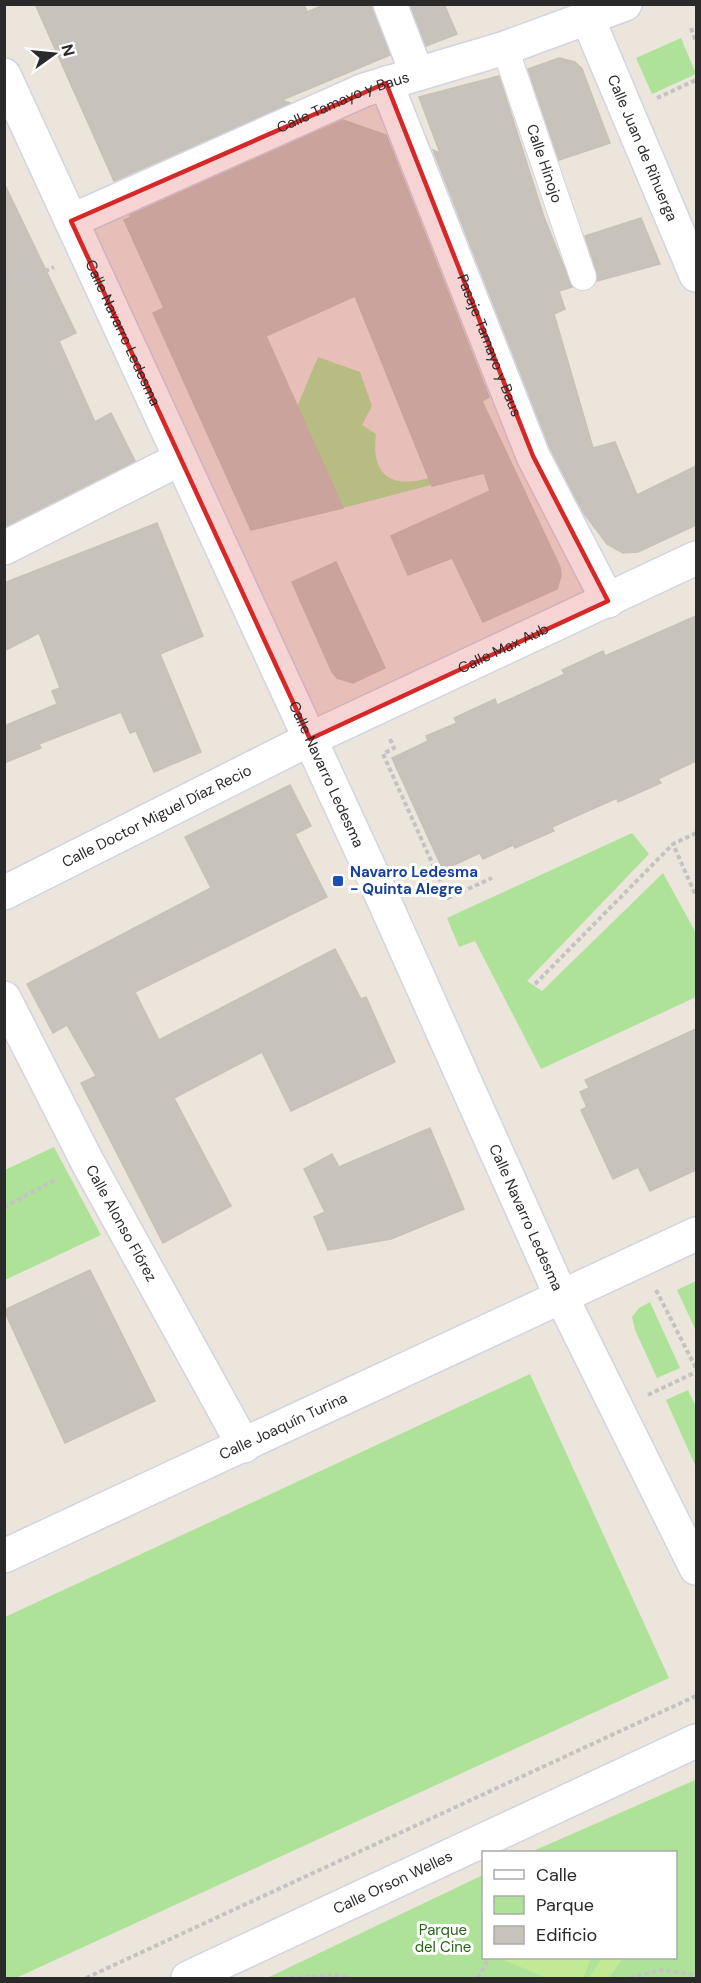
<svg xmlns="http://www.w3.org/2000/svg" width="701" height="1983" viewBox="0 0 701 1983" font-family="'DM Sans',sans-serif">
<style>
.green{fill:#afe299}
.pitch{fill:#c2e995}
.building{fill:#c7c2bb;stroke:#c7c1b6;stroke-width:1.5}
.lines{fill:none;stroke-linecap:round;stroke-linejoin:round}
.pedestrian-casing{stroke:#d1d4e2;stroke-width:28}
.minor-casing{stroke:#d1d4e2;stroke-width:36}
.tertiary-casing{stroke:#d1d4e2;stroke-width:36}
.secondary-casing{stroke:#d1d4e2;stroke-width:36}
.path{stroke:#c3c3c3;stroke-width:4;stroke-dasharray:4.5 3;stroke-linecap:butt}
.pedestrian{stroke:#fff;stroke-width:26}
.minor{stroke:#fff;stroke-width:33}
.tertiary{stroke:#fff;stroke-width:33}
.secondary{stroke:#fff;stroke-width:33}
.marked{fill:#d62828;fill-opacity:0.2;stroke:#d62828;stroke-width:4.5;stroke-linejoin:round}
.transit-dot{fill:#1a4fb4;stroke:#fff;stroke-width:2}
.labels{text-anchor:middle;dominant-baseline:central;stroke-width:6;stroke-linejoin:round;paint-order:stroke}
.street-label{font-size:15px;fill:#2a2a2a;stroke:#fff}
.transit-label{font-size:15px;font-weight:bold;fill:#164399;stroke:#fff;text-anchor:start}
.park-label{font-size:15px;fill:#28651b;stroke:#fff}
</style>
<rect width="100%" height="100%" fill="#ece5dc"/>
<g class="green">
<polygon points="681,38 696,74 652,94 636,58"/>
<path d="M 318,357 L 360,372 L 372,406 L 362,425 L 376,434 C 371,475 390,489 429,478 L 431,485 L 343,508 L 297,407 Z"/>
<polygon points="632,833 649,854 527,981 542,991 663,873 696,933 696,997 541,1069 475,941 459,947 447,918"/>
<polygon points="54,1147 101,1235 5,1280 5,1170"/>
<polygon points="696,1281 696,1331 677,1290"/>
<polygon points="650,1302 680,1368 657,1378 635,1330 632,1317 639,1308"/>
<polygon points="530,1374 669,1678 16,1978 5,1978 5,1617"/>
<polygon points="688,1390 696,1407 696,1467 666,1400"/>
<polygon points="695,1780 696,1978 267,1978 483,1875 484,1958 676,1958 676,1852 531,1852"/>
</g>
<g class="pitch">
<polygon points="499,1958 591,1958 583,1978 547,1978"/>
<polygon points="602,1958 623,1958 609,1978 589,1978"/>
</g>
<g class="building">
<polygon points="35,4 304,4 307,12 326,4 372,4 390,55 282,100 290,103 114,181"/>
<polygon points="410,4 444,4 457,34 426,46"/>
<polygon points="559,58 575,62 582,69 610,143 559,160 528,69"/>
<polygon points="499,76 544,217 572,287 559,291 565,309 554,314 593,448 615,442 637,495 696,466 696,525 638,552 623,553 607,544 583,512 550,448 433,150 440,153 419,97"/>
<polygon points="343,120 386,135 489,397 482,401 560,567 561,576 557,589 483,622 452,558 408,575 391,536 490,491 484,473 432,486 355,296 266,336 343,508 251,530 153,313 164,308 124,220 131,217 130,215"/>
<polygon points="4,183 76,333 59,341 95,422 111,413 135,461 4,527"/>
<polygon points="641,218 660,264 597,281 597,272 585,236"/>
<polygon points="157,523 203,636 160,654 201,752 154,772 136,731 130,733 121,712 39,744 41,748 4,763 4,726 57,704 52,691 60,688 39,633 4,651 4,583"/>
<polygon points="336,562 385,668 353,683 337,678 332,672 292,582"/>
<polygon points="696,616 696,761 658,779 661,783 618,802 617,798 552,827 554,831 515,848 513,845 483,859 480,853 443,870 392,758 428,741 426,736 457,723 454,718 495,699 497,705 565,674 562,670 603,651 605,656"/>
<polygon points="290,785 311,826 295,834 327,897 135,992 159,1040 335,949 361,999 366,997 395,1062 291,1111 262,1052 174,1098 231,1206 163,1243 81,1083 96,1076 67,1025 53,1033 27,984 211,888 185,837"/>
<polygon points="696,1029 696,1170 650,1191 638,1167 613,1179 581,1110 587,1107 580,1092 589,1088 585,1080"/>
<polygon points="430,1128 464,1209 391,1239 328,1250 314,1217 325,1212 304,1169 332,1154 339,1167"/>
<polygon points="90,1270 155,1401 65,1443 4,1310"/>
</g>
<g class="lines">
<g class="pedestrian-casing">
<g id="pedestrian">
<path id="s1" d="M 505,48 L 583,277"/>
</g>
</g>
<g class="minor-casing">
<g id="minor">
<polyline points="390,4 417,74"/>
<path id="s2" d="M 588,19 L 696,275"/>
<path id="s3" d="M 386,83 L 533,456 L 608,601"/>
<path id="s4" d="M 71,221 L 364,90 L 505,48 L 625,4"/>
<polyline points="4,548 180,459"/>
<path id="s5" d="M 4,893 L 310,739 L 696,558"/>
<path id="s6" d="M 4,998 L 88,1163 L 244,1446"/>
<path id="s7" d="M 4,1556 L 696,1234"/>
</g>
</g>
<g class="tertiary-casing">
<g id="tertiary">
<path id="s8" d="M 188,1978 L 696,1741"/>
</g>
</g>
<g class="secondary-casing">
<g id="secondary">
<path id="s9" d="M 4,75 L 368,865 L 561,1296 L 696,1568"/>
</g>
</g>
<g class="path">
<polyline points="691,28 696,42"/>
<polyline points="657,98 696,80"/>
<polyline points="4,290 54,267"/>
<polyline points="390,739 394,748 383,754 448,898 492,878"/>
<polyline points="696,833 673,844 696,896"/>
<polyline points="535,984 673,844"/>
<polyline points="4,1207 57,1179"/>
<polyline points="656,1290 696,1368"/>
<polyline points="648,1395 696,1372"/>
<polyline points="86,1978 696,1696"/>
<polyline points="290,1978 335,1975 350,1978"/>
<polyline points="478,1978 489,1958"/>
<polyline points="630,1978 662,1970 696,1975"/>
</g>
<use href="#pedestrian" class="pedestrian"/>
<use href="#minor" class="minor"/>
<use href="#tertiary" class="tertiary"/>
<use href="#secondary" class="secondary"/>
</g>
<path class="marked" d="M 386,83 L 533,456 L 608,601 L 310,739 L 71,221 Z"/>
<rect class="transit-dot" x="332" y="875" width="12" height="12" rx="3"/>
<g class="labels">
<g class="street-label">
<text stroke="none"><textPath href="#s4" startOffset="297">Calle Tamayo y Baus</textPath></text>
<text stroke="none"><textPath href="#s2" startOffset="140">Calle Juan de Rihuerga</textPath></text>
<text stroke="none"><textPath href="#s1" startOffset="122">Calle Hinojo</textPath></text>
<text stroke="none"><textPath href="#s9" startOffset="284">Calle Navarro Ledesma</textPath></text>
<text stroke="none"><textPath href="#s3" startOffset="282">Pasaje Tamayo y Baus</textPath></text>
<text stroke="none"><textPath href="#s5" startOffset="556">Calle Max Aub</textPath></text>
<text stroke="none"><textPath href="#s9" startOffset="770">Calle Navarro Ledesma</textPath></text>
<text stroke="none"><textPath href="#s5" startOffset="171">Calle Doctor Miguel Díaz Recio</textPath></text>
<text stroke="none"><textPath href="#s9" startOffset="1256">Calle Navarro Ledesma</textPath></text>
<text stroke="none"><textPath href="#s6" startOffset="254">Calle Alonso Flórez</textPath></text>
<text stroke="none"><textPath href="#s7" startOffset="308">Calle Joaquín Turina</textPath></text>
<text stroke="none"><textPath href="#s8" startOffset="226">Calle Orson Welles</textPath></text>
</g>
<g class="transit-label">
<text x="350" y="872">Navarro Ledesma<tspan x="350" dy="17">- Quinta Alegre</tspan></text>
</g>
<g class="park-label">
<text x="443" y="1930">Parque<tspan x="443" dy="17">del Cine</tspan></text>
</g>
</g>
<rect width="701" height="1983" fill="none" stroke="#2a2a2a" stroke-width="12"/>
<rect x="482" y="1851" width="195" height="108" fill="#ffffff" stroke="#aaaaaa" stroke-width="1.5"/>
<rect x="494" y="1870" width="30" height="9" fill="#ffffff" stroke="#aaaaaa" stroke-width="1.5"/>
<text x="536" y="1881" font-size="18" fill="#2a2a2a">Calle</text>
<rect x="494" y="1896" width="30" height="18" fill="#afe299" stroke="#aaaaaa" stroke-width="1.5"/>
<text x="536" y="1911" font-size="18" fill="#2a2a2a">Parque</text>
<rect x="494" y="1926" width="30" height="18" fill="#c7c2bb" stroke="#aaaaaa" stroke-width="1.5"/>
<text x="536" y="1941" font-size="18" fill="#2a2a2a">Edificio</text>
<g transform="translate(54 54) rotate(75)" stroke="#ffffff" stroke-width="4.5" paint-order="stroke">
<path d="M0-4.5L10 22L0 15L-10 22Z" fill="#2a2a2a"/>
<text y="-9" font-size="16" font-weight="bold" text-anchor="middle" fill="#2a2a2a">N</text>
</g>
</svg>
